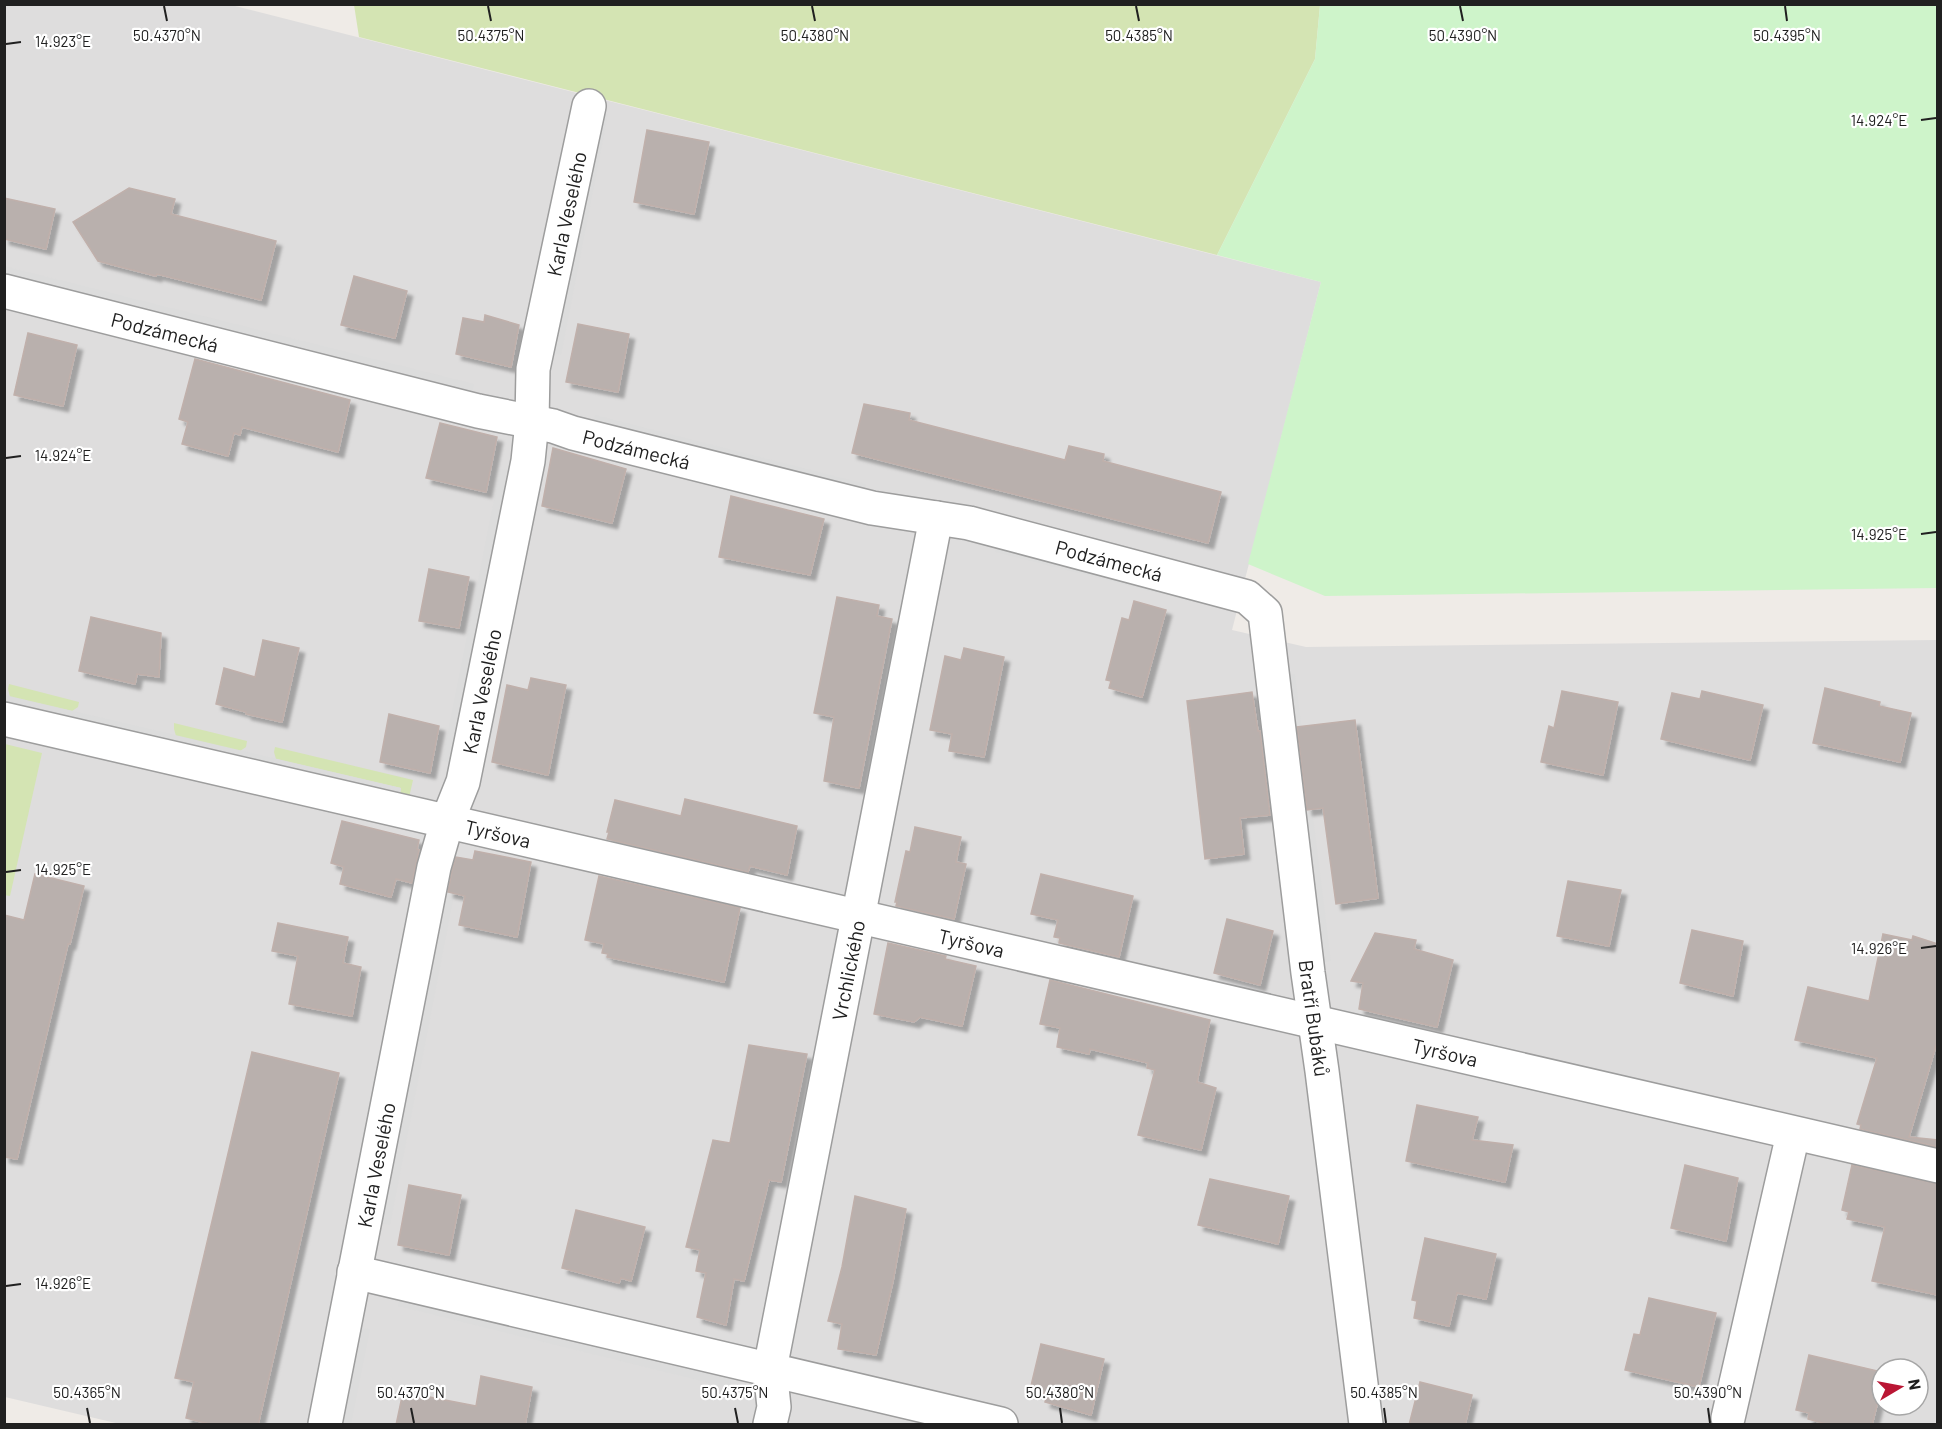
<svg xmlns="http://www.w3.org/2000/svg" width="1942" height="1429" viewBox="0 0 1942 1429" font-family="Barlow,sans-serif">
<style>
.residential{fill:#dedddd;fill-rule:evenodd}
.grass{fill:#d4e4b3}
.park{fill:#cef4ca}
.parking{fill:#dcdcdc}
.building{fill:#b9b0ad;stroke:#c0b0ab;stroke-width:1.5;filter:url(#shadow)}
.lines{fill:none;stroke-linecap:round;stroke-linejoin:round}
.minor-casing{stroke:#9d9d9d;stroke-width:36}
.minor{stroke:#fff;stroke-width:33}
.ticks{fill:none;stroke:#202020;stroke-width:2}
.labels{text-anchor:middle;dominant-baseline:central;stroke-width:4.5;stroke-linejoin:round;paint-order:stroke}
.street-label{font-size:20px;fill:#202020;stroke:#fff}
.ticks-label{font-size:15px;text-anchor:middle;fill:#202020;stroke:#fff;stroke-width:4.5;stroke-linejoin:round;paint-order:stroke}
</style>
<defs>
<filter id="shadow"><feDropShadow dx="5.5" dy="5.5" stdDeviation="1.5" flood-color="#0004"/></filter>
</defs>
<rect width="100%" height="100%" fill="#efebe7"/>
<path class="residential" d="M 5,5 L 231,5 L 1321,282 L 1232,630 L 1306,647 L 1937,640 L 1937,1424 L 120,1424 L 5,1397 ZM 1882,1369 L 1918,1369 L 1918,1405 L 1882,1405 Z"/>
<g class="grass">
<polygon points="354,5 1320,5 1315,59 1217,255 359,37"/>
<polygon points="9,684 79,702 78,707 72,711 10,697 8,689"/>
<polygon points="174,723 247,741 246,747 240,751 176,736 174,729"/>
<polygon points="5,744 42,753 10,896 4,895"/>
<polygon points="275,747 413,780 408,802 399,800 401,788 276,759 274,752"/>
</g>
<polygon class="park" points="1320,5 1937,5 1937,588 1325,596 1248,564 1321,282 1217,255 1315,59"/>
<g class="parking">
<polygon points="598,113 608,114 561,355 551,352"/>
<polygon points="4,266 474,384 472,395 5,278"/>
<polygon points="595,415 866,484 863,494 593,427"/>
<polygon points="511,469 453,763 442,761 500,470"/>
<polygon points="998,541 1203,595 1202,604 995,552"/>
<polygon points="1295,674 1331,961 1321,963 1284,675"/>
<polygon points="5,695 401,788 399,800 5,707"/>
<polygon points="447,878 457,879 390,1225 379,1223"/>
<polygon points="1329,1060 1338,1060 1384,1424 1378,1424"/>
<polygon points="400,1296 732,1377 730,1388 398,1306"/>
<polygon points="360,1328 370,1329 351,1424 340,1424"/>
</g>
<g class="building">
<polygon points="647,130 709,142 694,214 634,202"/>
<polygon points="129,188 175,199 171,214 276,241 261,300 157,274 156,276 98,261 73,222"/>
<polygon points="4,198 55,209 46,249 4,239"/>
<polygon points="354,276 407,291 395,338 341,325"/>
<polygon points="485,315 519,325 511,367 456,354 463,318 484,322"/>
<polygon points="578,324 629,334 618,392 566,382"/>
<polygon points="28,333 77,345 63,406 14,395"/>
<polygon points="195,359 350,400 338,452 242,427 240,435 234,433 228,456 182,444 188,422 179,419"/>
<polygon points="864,404 910,413 909,420 1065,460 1069,446 1104,454 1103,461 1221,492 1208,543 852,453"/>
<polygon points="440,423 497,437 486,492 426,478"/>
<polygon points="553,448 626,469 612,523 542,506"/>
<polygon points="731,496 824,519 810,575 719,557"/>
<polygon points="429,569 469,577 459,628 419,621"/>
<polygon points="837,597 879,605 877,616 892,619 859,788 824,781 834,717 814,713"/>
<polygon points="1134,601 1166,610 1142,697 1109,688 1111,681 1106,680 1122,618 1129,620"/>
<polygon points="91,617 161,633 159,677 137,674 135,684 79,671"/>
<polygon points="263,640 299,648 282,722 246,714 246,712 216,704 224,668 255,677"/>
<polygon points="964,648 1004,657 984,757 949,751 952,734 930,730 945,656 961,660"/>
<polygon points="531,678 566,685 548,775 492,762 507,685 528,690"/>
<polygon points="1825,688 1880,702 1879,706 1911,713 1900,762 1813,743"/>
<polygon points="1562,691 1618,702 1603,775 1541,762 1549,726 1554,728"/>
<polygon points="1702,691 1763,705 1750,760 1661,739 1672,693 1700,699"/>
<polygon points="1252,692 1258,731 1260,731 1270,815 1240,818 1244,854 1205,859 1187,701"/>
<polygon points="389,714 439,726 430,773 380,762"/>
<polygon points="1355,720 1378,898 1336,904 1323,808 1307,810 1297,727"/>
<polygon points="685,799 797,826 787,875 750,866 748,872 607,839 609,832 607,832 615,800 681,816"/>
<polygon points="342,821 419,840 417,849 419,850 412,883 396,879 391,897 340,884 344,867 331,863"/>
<polygon points="915,827 961,837 956,862 966,864 954,919 896,906 897,902 895,902 906,851 910,852"/>
<polygon points="475,851 531,862 517,937 459,925 465,896 448,892 452,871 456,857 473,860"/>
<polygon points="35,874 84,886 70,944 68,944 17,1159 4,1157 4,915 24,920"/>
<polygon points="1041,874 1133,896 1119,957 1059,943 1060,938 1054,937 1058,920 1031,914"/>
<polygon points="599,876 740,908 724,982 607,957 608,954 602,953 604,944 585,940"/>
<polygon points="1568,881 1621,890 1609,946 1557,936"/>
<polygon points="1227,919 1273,931 1260,985 1214,973"/>
<polygon points="278,923 348,937 343,963 361,967 352,1016 289,1004 298,956 272,951"/>
<polygon points="1692,930 1743,941 1733,996 1680,983"/>
<polygon points="1375,933 1416,940 1414,949 1453,960 1437,1027 1359,1009 1363,983 1351,981"/>
<polygon points="1883,934 1912,940 1913,936 1938,944 1938,1039 1909,1137 1938,1140 1938,1147 1860,1129 1861,1125 1857,1124 1877,1058 1795,1040 1808,987 1869,1001"/>
<polygon points="888,943 946,956 945,959 976,966 962,1026 920,1017 914,1022 874,1014"/>
<polygon points="1050,980 1210,1020 1197,1082 1216,1088 1201,1150 1138,1135 1155,1070 1147,1068 1148,1063 1090,1049 1089,1054 1057,1047 1060,1028 1040,1024"/>
<polygon points="749,1045 807,1054 781,1182 769,1180 744,1281 734,1279 726,1325 697,1317 706,1273 696,1271 700,1250 686,1247 713,1140 730,1143"/>
<polygon points="252,1052 339,1073 258,1425 213,1425 186,1418 194,1382 175,1378"/>
<polygon points="1417,1105 1478,1117 1472,1140 1513,1145 1505,1182 1406,1161"/>
<polygon points="1685,1165 1738,1178 1726,1241 1671,1228"/>
<polygon points="1852,1165 1938,1184 1938,1295 1872,1281 1885,1227 1847,1219 1849,1212 1842,1210"/>
<polygon points="1210,1179 1289,1196 1278,1244 1198,1225"/>
<polygon points="409,1185 461,1195 449,1255 398,1245"/>
<polygon points="855,1196 906,1209 893,1281 876,1355 838,1349 842,1324 828,1321 842,1267"/>
<polygon points="576,1210 645,1227 631,1281 621,1278 619,1283 562,1268"/>
<polygon points="1425,1238 1496,1254 1486,1299 1457,1293 1449,1326 1414,1318 1417,1301 1412,1300"/>
<polygon points="1649,1298 1716,1313 1699,1387 1625,1370 1634,1334 1640,1335"/>
<polygon points="1041,1344 1104,1359 1091,1415 1045,1402 1047,1394 1030,1390"/>
<polygon points="1809,1355 1882,1372 1882,1385 1872,1425 1830,1425 1808,1419 1809,1413 1796,1410"/>
<polygon points="481,1376 532,1387 525,1425 396,1425 403,1392 476,1406"/>
<polygon points="1420,1382 1472,1395 1465,1425 1409,1425"/>
</g>
<g class="lines">
<g class="minor-casing">
<g id="minor">
<path id="s1" d="M 4,291 L 478,411 L 553,426 L 573,433 L 872,508 L 969,523 L 1247,597 L 1265,613 L 1308,973 L 1322,1071 L 1366,1424"/>
<path id="s2" d="M 4,719 L 1938,1166"/>
<polyline points="354,1272 1001,1424"/>
<polyline points="1728,1418 1793,1134"/>
<path id="s3" d="M 325,1424 L 434,867 L 447,822 L 463,782 L 528,461 L 532,422 L 533,369 L 589,106"/>
<path id="s4" d="M 770,1424 L 774,1407 L 770,1369 L 936,518"/>
</g>
</g>
<use href="#minor" class="minor"/>
</g>
<path class="ticks" d="M 164,6 L 167,21M 488,6 L 491,21M 812,6 L 815,21M 1136,6 L 1139,21M 1460,6 L 1463,21M 1785,6 L 1787,21M 6,44 L 21,42M 1921,120 L 1936,118M 6,458 L 21,456M 1921,534 L 1936,532M 6,872 L 21,870M 1921,948 L 1936,946M 6,1286 L 21,1284M 87,1408 L 90,1423M 411,1408 L 414,1423M 735,1408 L 738,1423M 1060,1408 L 1062,1423M 1384,1408 L 1386,1423M 1708,1408 L 1710,1423"/>
<g class="labels">
<g class="street-label">
<text stroke="none"><textPath href="#s3" startOffset="1236">Karla Veselého</textPath></text>
<text stroke="none"><textPath href="#s1" startOffset="166">Podzámecká</textPath></text>
<text stroke="none"><textPath href="#s1" startOffset="652">Podzámecká</textPath></text>
<text stroke="none"><textPath href="#s1" startOffset="1138">Podzámecká</textPath></text>
<text stroke="none"><textPath href="#s3" startOffset="750">Karla Veselého</textPath></text>
<text stroke="none"><textPath href="#s2" startOffset="507">Tyršova</textPath></text>
<text stroke="none"><textPath href="#s2" startOffset="993">Tyršova</textPath></text>
<text stroke="none"><textPath href="#s4" startOffset="462">Vrchlického</textPath></text>
<text stroke="none"><textPath href="#s1" startOffset="1713">Bratří Bubáků</textPath></text>
<text stroke="none"><textPath href="#s2" startOffset="1479">Tyršova</textPath></text>
<text stroke="none"><textPath href="#s3" startOffset="264">Karla Veselého</textPath></text>
</g>
</g>
<g class="ticks-label">
<text x="167" y="41">50.4370°N</text>
<text x="491" y="41">50.4375°N</text>
<text x="815" y="41">50.4380°N</text>
<text x="1139" y="41">50.4385°N</text>
<text x="1463" y="41">50.4390°N</text>
<text x="1787" y="41">50.4395°N</text>
<text x="63" y="47">14.923°E</text>
<text x="1879" y="126">14.924°E</text>
<text x="63" y="461">14.924°E</text>
<text x="1879" y="540">14.925°E</text>
<text x="63" y="875">14.925°E</text>
<text x="1879" y="954">14.926°E</text>
<text x="63" y="1289">14.926°E</text>
<text x="87" y="1398">50.4365°N</text>
<text x="411" y="1398">50.4370°N</text>
<text x="735" y="1398">50.4375°N</text>
<text x="1060" y="1398">50.4380°N</text>
<text x="1384" y="1398">50.4385°N</text>
<text x="1708" y="1398">50.4390°N</text>
</g>
<rect width="1942" height="1429" fill="none" stroke="#202020" stroke-width="12"/>
<g transform="translate(1900 1387) rotate(80)"><circle r="28" fill="#ffffff" stroke="#a6a6a6" stroke-width="1.5"/>
<path d="M0-4.5L10 22L0 15L-10 22Z" fill="#ba1634"/>
<text y="-9" font-size="16" font-weight="bold" text-anchor="middle" fill="#202020">N</text>
</g>
</svg>
